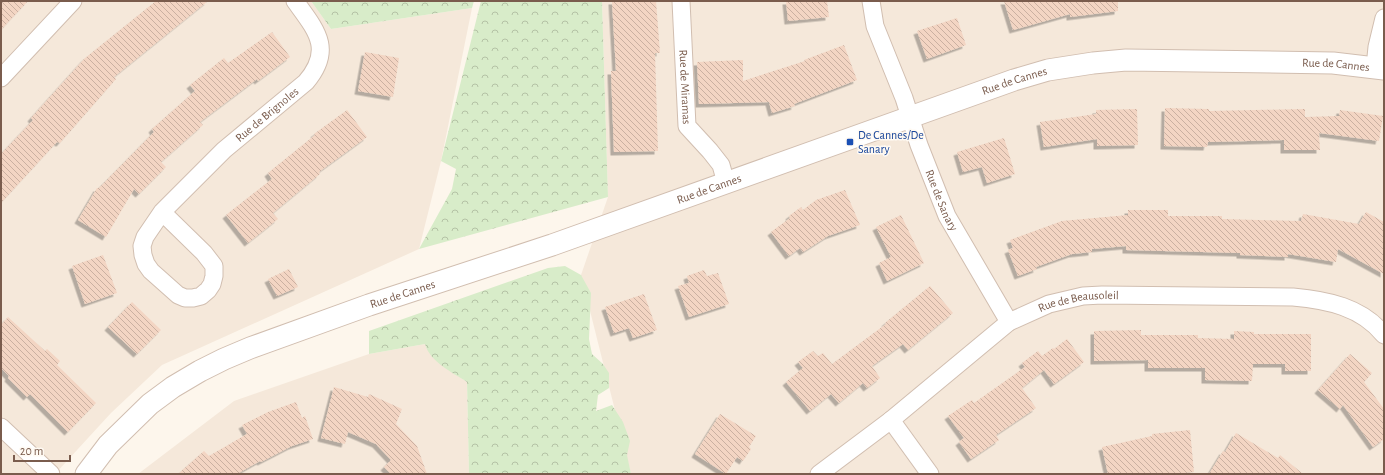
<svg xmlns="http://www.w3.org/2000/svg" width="1385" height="475" viewBox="0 0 1385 475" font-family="'Alegreya Sans',sans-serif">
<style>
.residential{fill:#f5e8da}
.forest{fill:url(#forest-crowns)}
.building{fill:url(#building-back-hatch);filter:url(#shadow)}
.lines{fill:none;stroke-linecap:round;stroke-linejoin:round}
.minor-casing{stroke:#d1beb0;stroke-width:19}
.tertiary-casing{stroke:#d1beb0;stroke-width:23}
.minor{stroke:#fff;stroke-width:17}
.tertiary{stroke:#fff;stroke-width:21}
.transit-dot{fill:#1a4fb4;stroke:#fffaf3;stroke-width:1.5}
.labels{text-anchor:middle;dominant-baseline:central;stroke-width:3;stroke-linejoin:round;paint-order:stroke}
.street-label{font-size:12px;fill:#7a5c4d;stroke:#fffaf3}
.transit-label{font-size:12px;fill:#164399;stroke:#fffaf3;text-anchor:start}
</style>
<defs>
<pattern id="forest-crowns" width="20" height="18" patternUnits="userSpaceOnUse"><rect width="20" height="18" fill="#d8ecc9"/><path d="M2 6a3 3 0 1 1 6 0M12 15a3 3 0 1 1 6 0" fill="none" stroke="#b4c2a5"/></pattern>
<pattern id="building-back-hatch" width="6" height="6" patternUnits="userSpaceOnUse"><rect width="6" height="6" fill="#f3d5c3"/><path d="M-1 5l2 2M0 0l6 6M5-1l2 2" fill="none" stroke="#cab0a1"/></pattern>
<filter id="shadow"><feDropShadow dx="-3.5" dy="3.5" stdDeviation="0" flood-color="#0004"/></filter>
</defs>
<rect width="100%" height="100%" fill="#fdf6ec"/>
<g class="residential">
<polygon points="1,1 311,1 331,29 472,8 441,161 419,249 162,365 111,413 55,474 1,474"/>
<polygon points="602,1 1384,1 1384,474 631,474 581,275 608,197"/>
<polygon points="425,344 442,365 467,382 469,474 138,474 234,401 369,354"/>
</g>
<g class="forest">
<polygon points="311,1 474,1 472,8 331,29"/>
<polygon points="481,1 602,1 608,197 419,249 452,189 456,169 441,161"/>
<path d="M 565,266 L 581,275 L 591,293 L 589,339 L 592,354 L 603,364 L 609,373 L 609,388 L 598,395 L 596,411 L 612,405 L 623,422 L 630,441 L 627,455 L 631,474 L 469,474 L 467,382 C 452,372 430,362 425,344 L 369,354 L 369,331 L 548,268 Z"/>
</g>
<g class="building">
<polygon points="1,1 28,1 1,30"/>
<polygon points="156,1 208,1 114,77 116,79 60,143 57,142 1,203 1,154 33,120 31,118 84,59"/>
<polygon points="612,1 656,1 660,53 655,53 658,151 614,152 611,71 616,71"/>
<polygon points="786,1 827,1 829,17 788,21"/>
<polygon points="1004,1 1118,1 1118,11 1070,17 1070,14 1013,30"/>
<polygon points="957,18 966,45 927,59 917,31"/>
<polygon points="272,32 290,57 258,81 257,79 200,122 203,125 161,162 166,167 139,194 134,189 106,237 78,220 97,188 99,188 154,132 152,129 195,91 190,85 224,58 228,63"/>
<polygon points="844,45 857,80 794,104 795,106 772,113 769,102 699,104 697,62 743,60 743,81 805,61 804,60"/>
<polygon points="365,52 399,58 393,97 358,91"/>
<polygon points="1165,108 1209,109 1209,111 1305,109 1305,117 1339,116 1340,110 1383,116 1379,141 1319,133 1320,150 1284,150 1284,140 1208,142 1207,147 1164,146"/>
<polygon points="1137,109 1138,145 1097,146 1097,139 1044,147 1040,122 1096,114 1096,110"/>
<polygon points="347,110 367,137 319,172 320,174 273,213 278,219 248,243 226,215 272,179 268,173 315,135 314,134"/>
<polygon points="1004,138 1015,174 987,183 982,167 963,172 957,152"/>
<polygon points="845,190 860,225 828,236 803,252 800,248 789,256 771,232 790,218 789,216 801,207 803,210 816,200"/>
<polygon points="1128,210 1168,210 1168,216 1222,216 1222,219 1301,221 1303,214 1359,224 1366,212 1384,222 1384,274 1338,249 1336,262 1288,254 1288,257 1240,255 1240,253 1126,250 1126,246 1092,249 1092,252 1072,254 1036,267 1037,269 1018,276 1008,250 1013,248 1010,240 1062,221 1128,215"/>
<polygon points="901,215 924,263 887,281 879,263 891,257 876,227"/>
<polygon points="103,255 117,293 85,304 72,266"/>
<polygon points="289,269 298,287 277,296 268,279"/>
<polygon points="704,270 707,276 718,273 729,304 689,317 678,286 689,283 687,276"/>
<polygon points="930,286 953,313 908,350 903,344 872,366 880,378 867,388 863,383 839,403 831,394 810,411 786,382 803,368 798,362 813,351 818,356 823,353 832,364 886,324 885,323"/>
<polygon points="644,294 657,330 633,338 629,328 614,333 605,307"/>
<polygon points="132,302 161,330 137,354 108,327"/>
<polygon points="8,317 45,351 47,349 60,361 57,365 96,403 68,432 30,394 27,397 8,378 9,376 1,368 1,325"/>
<polygon points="1141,330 1141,335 1198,335 1198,338 1234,339 1234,331 1254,332 1254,334 1311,334 1311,371 1285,371 1285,364 1253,364 1252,381 1205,380 1205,368 1148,368 1148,360 1094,361 1094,331"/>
<polygon points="1067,339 1084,362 1054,384 1044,370 1022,388 1036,408 996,435 999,440 971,459 959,442 964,438 948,416 972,400 974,403 1025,367 1022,363 1038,351 1042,356 1053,348 1054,349"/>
<polygon points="1350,354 1372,373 1364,382 1384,409 1384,439 1373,447 1343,405 1340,409 1318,390"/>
<polygon points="334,387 368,397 369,394 402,409 396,424 417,446 427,474 391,474 384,467 391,460 376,444 348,432 345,444 321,438"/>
<polygon points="296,402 302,418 305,416 313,439 292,446 261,462 260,461 237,474 178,474 204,451 209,456 247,434 242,425 268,412"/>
<polygon points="720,414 756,436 749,447 751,449 743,461 737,457 726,474 695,454"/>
<polygon points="1190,430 1194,472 1175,474 1108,474 1102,447 1152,436 1152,434"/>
<polygon points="1236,433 1278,458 1280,455 1303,474 1209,474 1223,451 1225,452"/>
</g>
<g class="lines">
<g class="minor-casing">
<g id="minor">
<path id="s1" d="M 681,1 L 687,126 L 710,151 L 721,165 L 726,183"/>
<path id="s2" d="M 871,1 L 875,26 L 904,98 L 919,145 L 947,216 L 1009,322"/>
<polyline points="1375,67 1377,47 1384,18"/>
<polyline points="1,78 73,1"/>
<path id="s3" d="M 162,212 L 204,253 L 214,266 L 214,276 L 212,284 L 208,290 L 201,296 L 193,298 L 185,298 L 178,295 L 151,271 L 146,264 L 143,255 L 142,246 L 145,237 L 162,212 L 224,150 L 306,82 C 334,49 316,30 295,1"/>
<polyline points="891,420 930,474"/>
<polyline points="1,427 51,474"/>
<path id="s4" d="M 819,474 L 891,420 L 1009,322 L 1049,304 L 1083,296 L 1102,295 L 1293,297 C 1327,300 1362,307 1384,335"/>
</g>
</g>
<g class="tertiary-casing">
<g id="tertiary">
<path id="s5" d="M 86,474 L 108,445 L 150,404 L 173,387 L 200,371 L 224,359 L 250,348 L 369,305 L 552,245 L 1014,80 L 1048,70 L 1093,63 L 1126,60 L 1333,63 L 1384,69"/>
</g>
</g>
<use href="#minor" class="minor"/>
<use href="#tertiary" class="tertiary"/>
</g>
<rect class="transit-dot" x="846" y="138" width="8" height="8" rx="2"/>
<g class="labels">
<g class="street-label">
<text stroke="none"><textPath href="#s5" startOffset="1344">Rue de Cannes</textPath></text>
<text stroke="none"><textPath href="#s5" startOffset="1020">Rue de Cannes</textPath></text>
<text stroke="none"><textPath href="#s1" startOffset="86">Rue de Miramas</textPath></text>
<text stroke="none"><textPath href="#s3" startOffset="380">Rue de Brignoles</textPath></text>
<text stroke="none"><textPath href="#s5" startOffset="696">Rue de Cannes</textPath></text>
<text stroke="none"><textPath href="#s2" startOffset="212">Rue de Sanary</textPath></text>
<text stroke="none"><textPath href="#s5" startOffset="372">Rue de Cannes</textPath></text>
<text stroke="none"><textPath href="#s4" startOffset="317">Rue de Beausoleil</textPath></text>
</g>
<g class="transit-label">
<text x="858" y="135">De Cannes/De<tspan x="858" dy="14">Sanary</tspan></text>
</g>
</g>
<rect width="1385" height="475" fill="none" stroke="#7a5c4d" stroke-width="4"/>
<path d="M14 455v6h56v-6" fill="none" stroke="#7a5c4d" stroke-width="2"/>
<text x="20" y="455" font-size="12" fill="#7a5c4d" stroke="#fffaf3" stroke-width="3" paint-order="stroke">20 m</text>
</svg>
